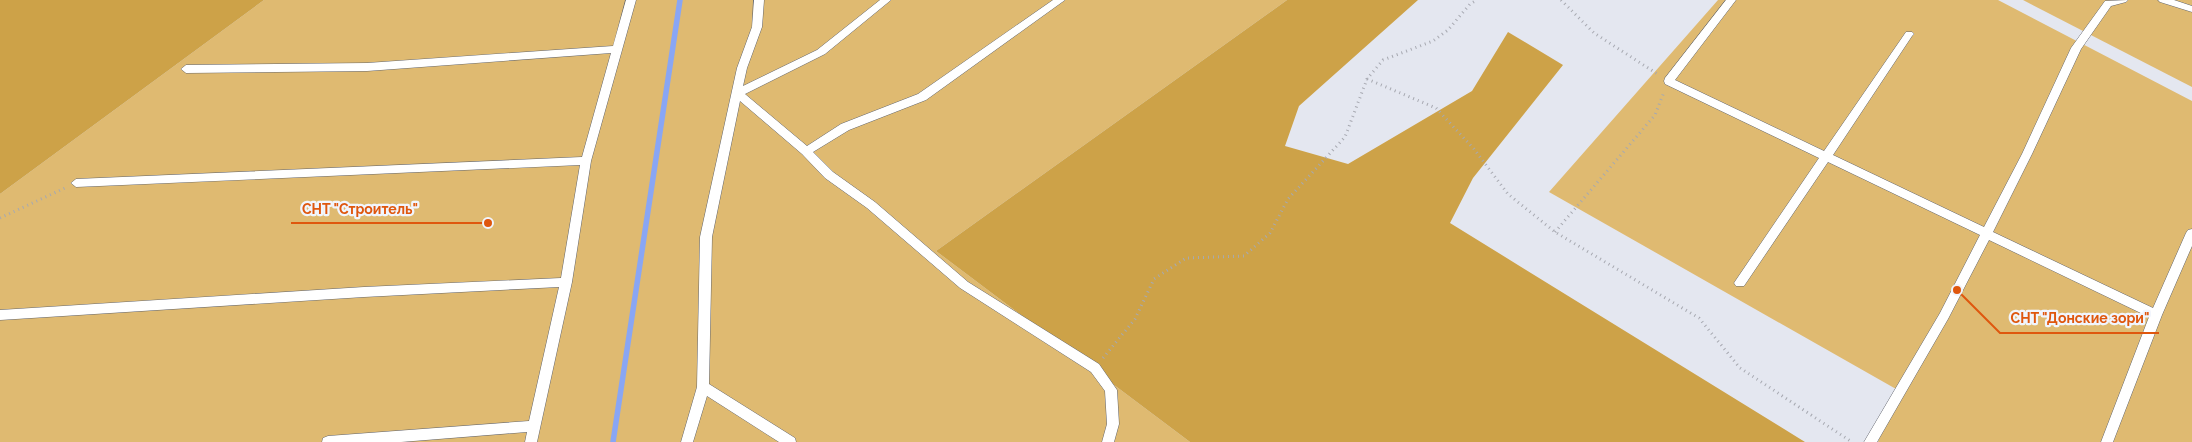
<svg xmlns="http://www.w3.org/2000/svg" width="2192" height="442" viewBox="0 0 2192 442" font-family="Raleway,sans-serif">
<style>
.green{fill:#dfba71}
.forest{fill:#cda248}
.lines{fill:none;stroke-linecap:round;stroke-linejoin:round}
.stream{stroke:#89a6f4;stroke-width:5.5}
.lane-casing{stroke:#63666e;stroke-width:1}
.path{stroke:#a7a9b1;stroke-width:3;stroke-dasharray:1 4;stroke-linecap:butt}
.lane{fill:#fff;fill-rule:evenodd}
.leader{fill:none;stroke:#df570e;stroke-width:2}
.callout-dot{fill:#df570e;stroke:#f1f5fd;stroke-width:2}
.callout-label{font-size:14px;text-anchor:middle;font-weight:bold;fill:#df570e;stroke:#f1f5fd;stroke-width:4.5;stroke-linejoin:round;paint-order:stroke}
</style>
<rect width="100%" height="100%" fill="#e4e7f0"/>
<g class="green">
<polygon points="264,0 1287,0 936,251 1190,442 0,442 0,194"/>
<polygon points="1718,0 1998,0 2192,101 2192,442 1878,442 1896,389 1549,192"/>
<polygon points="2023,0 2192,0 2192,87"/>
</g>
<g class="forest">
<polygon points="0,0 264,0 0,194"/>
<polygon points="1287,0 1418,0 1299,106 1285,146 1348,164 1472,91 1508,32 1563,65 1473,178 1450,223 1805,442 1190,442 936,251"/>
</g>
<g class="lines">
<polyline class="stream" points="613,442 680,0"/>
<g class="lane-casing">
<g id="lane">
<polygon points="626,0 636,0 591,161 572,282 537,442 525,442 527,432 401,442 322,442 323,438 328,436 529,421 559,287 364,297 0,320 0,310 364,287 561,278 580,165 76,187 71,183 76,179 582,157 611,53 367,71 186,73 181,69 186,65 367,63 613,46"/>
<polygon points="754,0 764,0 762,27 747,68 743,86 817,50 880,0 891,0 825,54 745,94 807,146 841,124 918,94 1053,0 1065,0 926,100 849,130 813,152 833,172 875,202 968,282 1099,364 1117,390 1119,424 1114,442 1102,442 1107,424 1105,391 1091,372 960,288 867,208 825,178 802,154 740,101 712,237 709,384 795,438 796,442 779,442 707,396 693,442 681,442 697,387 700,237 737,68 752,27"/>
<polygon points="1726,0 1736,0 1675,80 1824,151 1906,32 1912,32 1914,34 1912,36 1833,155 1984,227 2022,154 2071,48 2105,1 2128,0 2126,2 2111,6 2081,49 2032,154 1993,232 2153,308 2186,233 2188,230 2192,229 2192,246 2162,315 2113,442 2101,442 2149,317 1989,240 1948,319 1877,442 1864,442 1940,313 1980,235 1828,162 1744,286 1736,286 1734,283 1736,280 1819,158 1665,84 1664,81 1665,78"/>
<polygon points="2158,0 2174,0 2192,6 2192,12 2160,2"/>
</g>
</g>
<g class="path">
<polyline points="1561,0 1594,33 1659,75"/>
<polyline points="1367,79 1436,108 1474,149 1508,194 1555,232 1699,318 1740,368 1852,442"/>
<polyline points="0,218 65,188"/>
<polyline points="1555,232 1655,115 1664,92"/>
<polyline points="1103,358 1135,319 1154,279 1186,258 1244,256 1270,233 1288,199 1345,137 1367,79 1383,60 1433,41 1448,30 1470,4 1477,0"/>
</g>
<use href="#lane" class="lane"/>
</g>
<path class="leader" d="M488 223L428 223H291M1957 290L2000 333H2159"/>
<g class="callout-dot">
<circle cx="488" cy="223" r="5"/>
<circle cx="1957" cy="290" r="5"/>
</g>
<g class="callout-label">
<text x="360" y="214">СНТ "Строитель"</text>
<text x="2080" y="323">СНТ "Донские зори"</text>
</g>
</svg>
